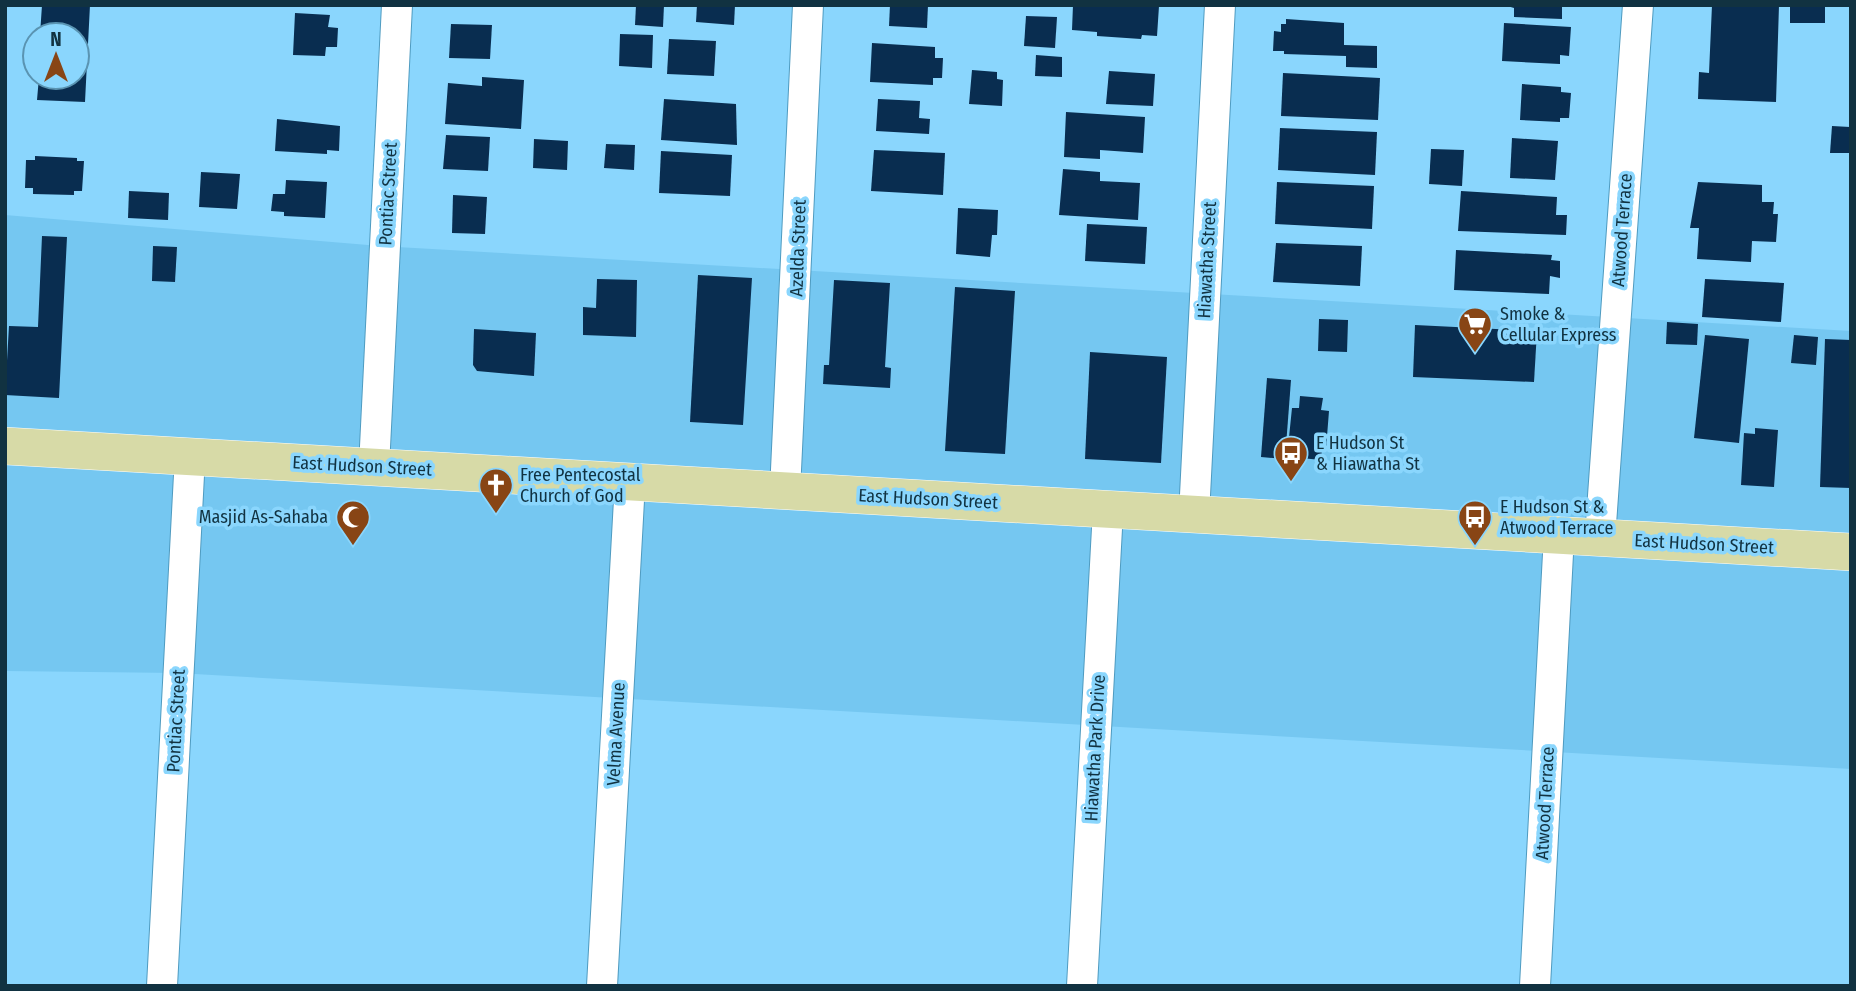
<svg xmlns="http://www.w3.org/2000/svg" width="1856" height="991" viewBox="0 0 1856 991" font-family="'Fira Sans Condensed',sans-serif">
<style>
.built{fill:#75c7f1}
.building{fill:#092d50}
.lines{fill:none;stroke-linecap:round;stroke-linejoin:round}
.minor-casing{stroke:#4f9bc0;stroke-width:32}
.major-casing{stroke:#fff;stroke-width:38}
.minor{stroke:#fff;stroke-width:30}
.major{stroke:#d7daa7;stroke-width:37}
.labels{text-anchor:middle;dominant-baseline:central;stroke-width:7;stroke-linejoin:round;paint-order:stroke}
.street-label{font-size:18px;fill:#113241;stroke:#8ad6fd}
.poi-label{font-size:18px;fill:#113241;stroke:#8ad6fd;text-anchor:start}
</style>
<rect width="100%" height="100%" fill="#8ad6fd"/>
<polygon class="built" points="5,215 380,246 1851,331 1851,769 177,673 5,671"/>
<g class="building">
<polygon points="42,5 90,5 88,44 77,43 77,35 40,35"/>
<polygon points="636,5 664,5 663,27 635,25"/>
<polygon points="697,5 735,5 734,25 696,22"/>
<polygon points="890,5 928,5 927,28 889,26"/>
<polygon points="1073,5 1159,6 1157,36 1142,35 1141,39 1097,36 1097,32 1072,30"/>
<polygon points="1504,5 1562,5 1562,19 1514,17 1514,8"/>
<polygon points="1712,5 1779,5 1776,102 1698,99 1699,72 1709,73"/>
<rect x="1790" y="5" width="35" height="18"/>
<polygon points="295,13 330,15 328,27 338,28 337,47 326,47 325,56 293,55"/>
<polygon points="1026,16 1057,17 1055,48 1024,46"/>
<polygon points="1286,19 1344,23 1344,45 1377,46 1377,68 1346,67 1346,56 1284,54 1284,51 1273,51 1274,31 1281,32 1281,24 1286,24"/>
<polygon points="1504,23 1571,27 1569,56 1560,55 1560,64 1502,61"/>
<polygon points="451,24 492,25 490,59 449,58"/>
<polygon points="620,34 653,35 652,68 619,66"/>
<polygon points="669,39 716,41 714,76 667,74"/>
<polygon points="872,43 935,47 935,58 943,58 942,78 933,78 933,85 870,82"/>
<polygon points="1036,55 1062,57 1062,77 1035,76"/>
<polygon points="77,62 87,62 85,102 37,100 39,77 77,77"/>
<polygon points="972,70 997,72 997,79 1003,80 1002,106 969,104"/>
<polygon points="1109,71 1155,74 1153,106 1106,104"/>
<polygon points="1283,73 1380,78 1378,120 1281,116"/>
<polygon points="482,77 524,80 521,129 445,124 448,83 482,86"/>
<polygon points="1522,84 1561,87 1561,92 1571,93 1569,118 1560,118 1560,122 1520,120"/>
<polygon points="664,99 736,104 737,145 661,140"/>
<polygon points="878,99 920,101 919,118 930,119 929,134 876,131"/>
<polygon points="1066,112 1145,117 1143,153 1100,150 1100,159 1064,157"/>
<polygon points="277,119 340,126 339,151 327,150 327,154 275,151"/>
<polygon points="1832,126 1850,127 1849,153 1830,153"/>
<polygon points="1280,128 1377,132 1375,175 1278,170"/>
<polygon points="446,135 490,137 488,171 443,169"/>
<polygon points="1512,138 1558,141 1555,180 1510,178"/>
<polygon points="534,139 568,141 567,170 533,168"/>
<polygon points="606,144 635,145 634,170 604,168"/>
<polygon points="1431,149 1464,150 1462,186 1429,184"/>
<polygon points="874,150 945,153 943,195 871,191"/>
<polygon points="661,151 732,155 730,196 659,193"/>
<polygon points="35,156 77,158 77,161 84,161 82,191 74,191 74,195 33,194 33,188 25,188 26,160 35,160"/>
<polygon points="1063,169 1100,172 1100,181 1140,183 1138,220 1059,215"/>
<polygon points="201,172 240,174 237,209 199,207"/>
<polygon points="286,180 327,182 325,218 284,216 284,212 271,211 273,194 285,194"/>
<polygon points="1277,182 1374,186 1372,229 1275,224"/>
<polygon points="1698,182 1762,185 1762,202 1774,202 1773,214 1778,214 1776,242 1752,241 1751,262 1697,259 1699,228 1690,228"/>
<polygon points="129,191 169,193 168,220 128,218"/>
<polygon points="1461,191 1557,197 1556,215 1567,215 1566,235 1458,231"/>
<polygon points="453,195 487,197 485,234 452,233"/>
<polygon points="958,208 998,210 997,235 992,235 990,257 956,254"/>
<polygon points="1087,224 1147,227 1145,264 1085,261"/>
<polygon points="42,236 67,237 59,398 5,395 9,326 38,327"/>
<polygon points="1276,243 1362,246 1360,286 1273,282"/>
<polygon points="153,246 177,247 175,282 152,281"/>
<polygon points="1456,250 1552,255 1551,260 1560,261 1560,278 1550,276 1549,294 1454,290"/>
<polygon points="698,275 752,278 743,425 690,422"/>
<polygon points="597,279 637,280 636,337 583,335 583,307 596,308"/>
<polygon points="1705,279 1784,283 1781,322 1702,317"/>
<polygon points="834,280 890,283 885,367 891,368 890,388 823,384 824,365 829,365"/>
<polygon points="955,287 1015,291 1005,454 945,451"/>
<polygon points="1319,319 1348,320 1347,352 1318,351"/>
<polygon points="1667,322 1698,324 1697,345 1666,344"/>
<polygon points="1415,325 1537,331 1534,382 1413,377"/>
<polygon points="474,329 536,333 534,376 477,371 473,365"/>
<polygon points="1705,335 1749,339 1739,443 1694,438"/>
<polygon points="1794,335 1818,337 1816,365 1791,363"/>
<polygon points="1825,339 1851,340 1851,488 1820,487"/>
<polygon points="1090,352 1167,357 1161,463 1085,459"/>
<polygon points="1267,378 1291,380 1285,459 1261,457"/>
<polygon points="1300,396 1323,398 1321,410 1329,411 1326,449 1322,449 1321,460 1291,457 1292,447 1288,447 1292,408 1299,408"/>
<polygon points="1755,428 1778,430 1774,487 1741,485 1744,433 1755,434"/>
</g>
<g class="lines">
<g class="minor-casing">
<g id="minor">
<polyline points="374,467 397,5"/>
<polyline points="785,491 808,5"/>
<polyline points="1194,515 1220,5"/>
<polyline points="1600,538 1638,5"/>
<polyline points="162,986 190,456"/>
<polyline points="602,986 630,482"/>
<polyline points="1082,986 1108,510"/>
<polyline points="1535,986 1559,535"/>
</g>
</g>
<g class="major-casing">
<polyline id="major" points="5,446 1851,552"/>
</g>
<use href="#minor" class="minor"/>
<use href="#major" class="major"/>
</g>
<defs>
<g id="supermarket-pin" transform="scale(1.75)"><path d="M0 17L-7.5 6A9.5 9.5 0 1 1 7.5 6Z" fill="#884515" stroke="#8ad6fd"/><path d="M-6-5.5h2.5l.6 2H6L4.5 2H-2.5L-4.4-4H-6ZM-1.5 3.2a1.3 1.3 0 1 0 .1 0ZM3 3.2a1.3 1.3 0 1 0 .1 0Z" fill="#fff"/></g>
<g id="bus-pin" transform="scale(1.75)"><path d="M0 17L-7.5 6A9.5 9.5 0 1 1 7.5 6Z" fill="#884515" stroke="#8ad6fd"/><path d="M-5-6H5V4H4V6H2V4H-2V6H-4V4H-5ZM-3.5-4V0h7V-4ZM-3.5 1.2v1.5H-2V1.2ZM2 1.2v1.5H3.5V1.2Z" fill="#fff"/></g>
<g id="church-pin" transform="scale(1.75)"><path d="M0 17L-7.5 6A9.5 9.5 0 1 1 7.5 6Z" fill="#884515" stroke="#8ad6fd"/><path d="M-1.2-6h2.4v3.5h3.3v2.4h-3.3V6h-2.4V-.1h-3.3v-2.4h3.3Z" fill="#fff"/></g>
<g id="mosque-pin" transform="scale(1.75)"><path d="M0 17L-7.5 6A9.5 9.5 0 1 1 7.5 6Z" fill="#884515" stroke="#8ad6fd"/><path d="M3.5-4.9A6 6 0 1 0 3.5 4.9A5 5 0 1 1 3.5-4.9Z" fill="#fff"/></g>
</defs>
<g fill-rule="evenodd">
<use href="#supermarket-pin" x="1475" y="324"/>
<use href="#bus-pin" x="1291" y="453"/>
<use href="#church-pin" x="496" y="485"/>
<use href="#mosque-pin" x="353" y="517"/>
<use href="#bus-pin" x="1475" y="517"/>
</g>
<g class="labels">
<g class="street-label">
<text transform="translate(388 194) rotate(-87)">Pontiac Street</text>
<text transform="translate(1622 230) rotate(-86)">Atwood Terrace</text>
<text transform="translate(798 248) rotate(-88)">Azelda Street</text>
<text transform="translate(1207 260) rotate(-87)">Hiawatha Street</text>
<text transform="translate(362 466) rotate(3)">East Hudson Street</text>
<text transform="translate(928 499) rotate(3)">East Hudson Street</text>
<text transform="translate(1704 544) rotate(3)">East Hudson Street</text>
<text transform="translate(176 721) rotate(-87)">Pontiac Street</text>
<text transform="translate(616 734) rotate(-87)">Velma Avenue</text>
<text transform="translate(1095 748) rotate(-87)">Hiawatha Park Drive</text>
<text transform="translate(1545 803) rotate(-87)">Atwood Terrace</text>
</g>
<g class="poi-label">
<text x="1500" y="314">Smoke &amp;<tspan x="1500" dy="21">Cellular Express</tspan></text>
<text x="1316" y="443">E Hudson St<tspan x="1316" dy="21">&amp; Hiawatha St</tspan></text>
<text x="520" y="475">Free Pentecostal<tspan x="520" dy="21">Church of God</tspan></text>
<text x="1500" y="507">E Hudson St &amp;<tspan x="1500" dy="21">Atwood Terrace</tspan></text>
<text x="328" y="517" text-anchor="end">Masjid As-Sahaba</text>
</g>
</g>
<rect width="1856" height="991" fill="none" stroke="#113241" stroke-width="14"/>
<g transform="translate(56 56)"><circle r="33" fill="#8ad6fd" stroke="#5a94b2" stroke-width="2"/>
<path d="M0-5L12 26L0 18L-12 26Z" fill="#884515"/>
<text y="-10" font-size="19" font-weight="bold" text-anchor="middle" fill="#113241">N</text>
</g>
</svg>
